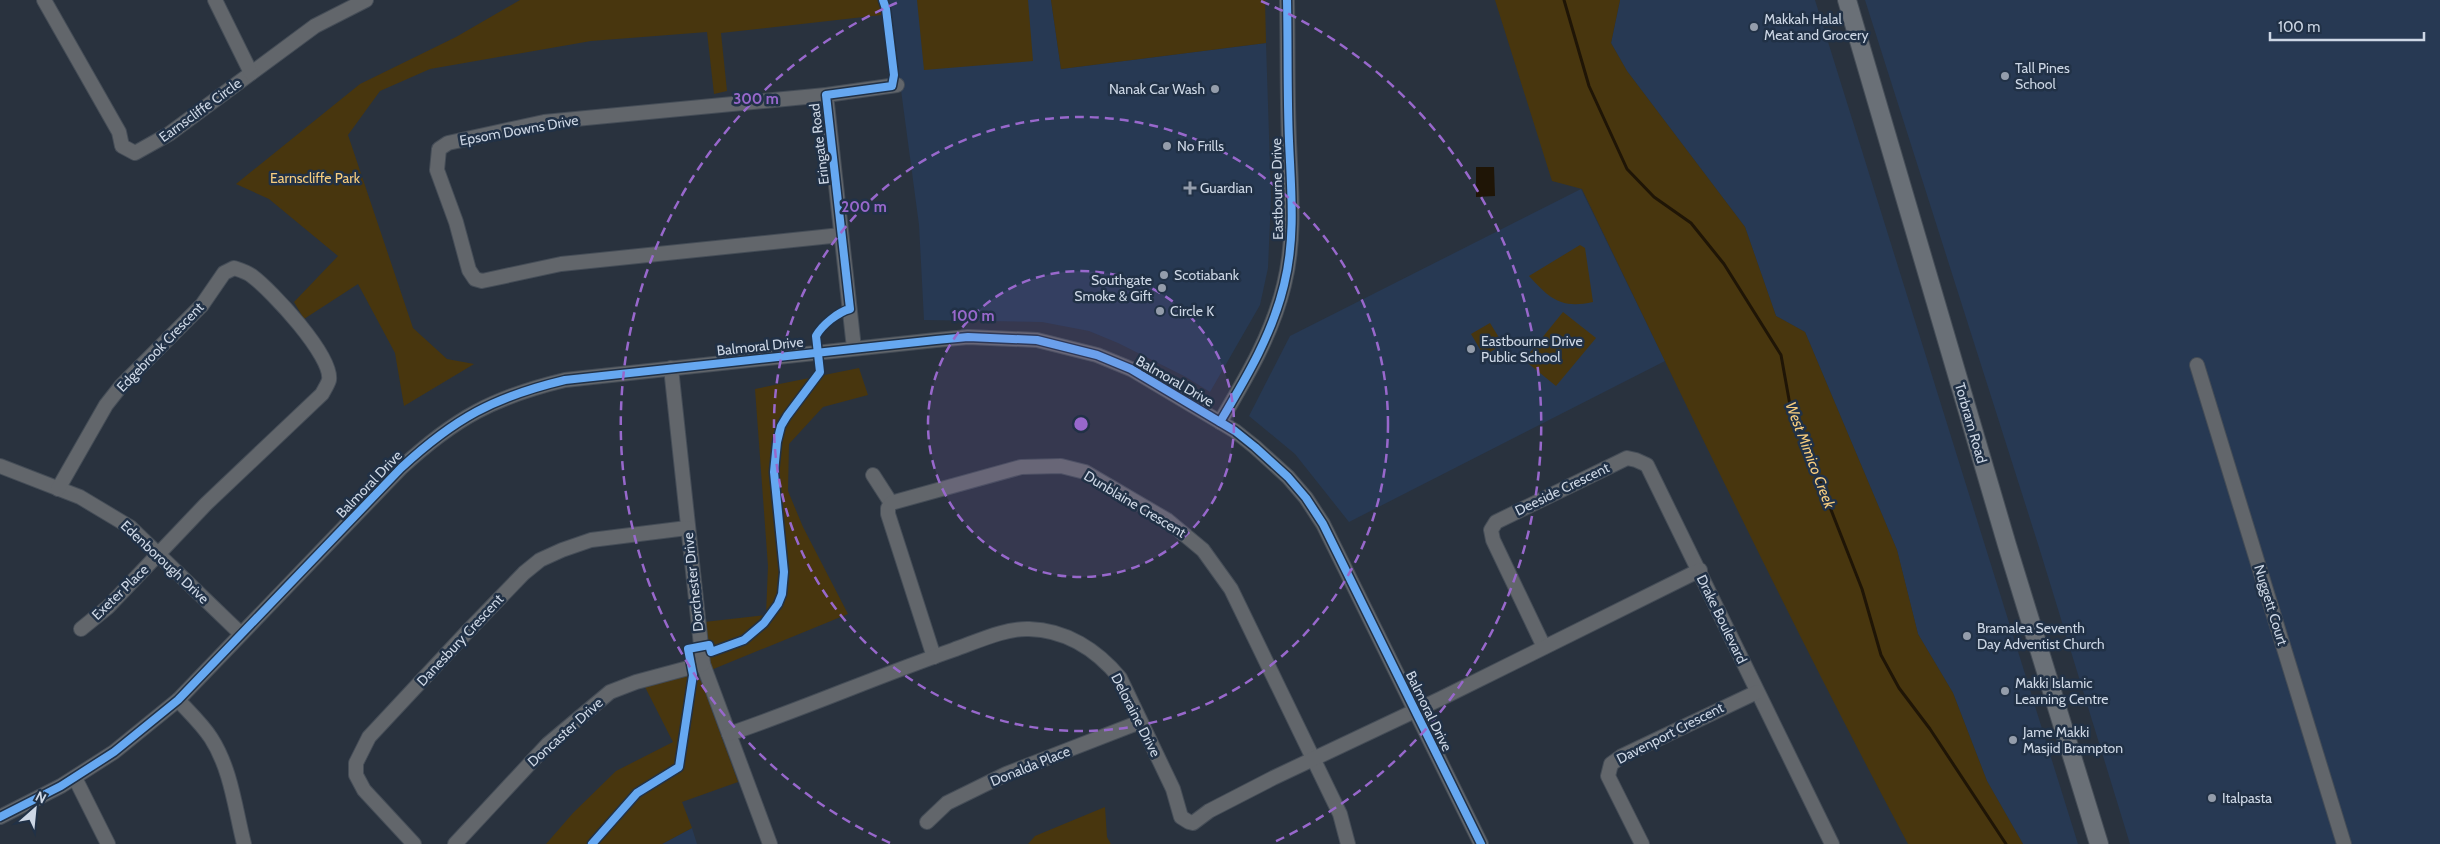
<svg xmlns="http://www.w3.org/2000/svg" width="2440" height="844" viewBox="0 0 2440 844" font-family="Cabin,sans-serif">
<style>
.built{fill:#273953}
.green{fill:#48360e}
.water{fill:#1f1506}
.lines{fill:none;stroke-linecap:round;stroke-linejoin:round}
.stream{stroke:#1f1506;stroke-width:3}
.minor-casing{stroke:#454d57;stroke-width:16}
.major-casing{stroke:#454d57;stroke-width:20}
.minor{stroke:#62666b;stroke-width:14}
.major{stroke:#6a7077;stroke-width:18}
.cycleway-casing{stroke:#213146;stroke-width:11}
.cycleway{stroke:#66a8f1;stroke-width:8}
.ring{fill:none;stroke:#9868cc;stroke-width:2.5;stroke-dasharray:9 6}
.poi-dot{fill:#949dab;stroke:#213146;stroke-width:2}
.labels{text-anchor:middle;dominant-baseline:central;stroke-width:5;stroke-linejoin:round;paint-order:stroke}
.poi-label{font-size:14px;fill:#cdd7e5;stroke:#213146;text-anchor:start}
.street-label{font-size:14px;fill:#cdd7e5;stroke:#213146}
.park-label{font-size:14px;fill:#f7cd7f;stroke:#213146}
.water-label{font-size:15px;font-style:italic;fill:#f7cd7f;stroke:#213146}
.centre{fill:#9868cc;stroke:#213146;stroke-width:2.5}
.ring-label{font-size:15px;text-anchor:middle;font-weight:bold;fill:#9868cc;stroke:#213146;stroke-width:5;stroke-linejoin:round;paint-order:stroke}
</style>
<rect width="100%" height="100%" fill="#29323e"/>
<g class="built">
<polygon points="889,0 1051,0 1061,69 1266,43 1271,197 1268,268 1260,305 1210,392 1186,377 1118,343 1089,331 1042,322 924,320 919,225"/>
<polygon points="1620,0 1815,0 2078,844 2023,844 1987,781 1953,693 1918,634 1897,550 1805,332 1776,316 1745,227 1627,71 1611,43"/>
<polygon points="1865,0 2440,0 2440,844 2130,844 2038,544"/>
<polygon points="1581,189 1665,361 1349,522 1295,454 1249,416 1290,336"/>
<polygon points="692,828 697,844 662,844"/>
</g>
<g class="green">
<polygon points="520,0 889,0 890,14 721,33 727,91 714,94 707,32 591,41 430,69 380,91 348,135 413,328 447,359 474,364 404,406 395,353 358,284 304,319 294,302 338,256 269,199 236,184 360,84 456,37"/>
<polygon points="917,0 1028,0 1033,61 924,70"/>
<polygon points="1051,0 1265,0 1266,43 1061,69"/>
<path d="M 1495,0 L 1620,0 L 1611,43 L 1627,71 L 1745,227 L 1776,316 L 1805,332 L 1897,550 L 1918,634 L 1953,693 L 1987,781 L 2023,844 L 1908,844 C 1793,629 1688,409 1582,189 L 1552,181 Z"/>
<path d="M 1580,245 L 1585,248 L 1593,302 C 1561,309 1550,299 1529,276 Z"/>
<polygon points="1563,312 1596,338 1556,386 1524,360"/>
<polygon points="1490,323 1503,344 1484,356 1471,334"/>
<polygon points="859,368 868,395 823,407 789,444 788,491 803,527 848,614 711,670 704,622 766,615 768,566 755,389"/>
<polygon points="692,675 701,681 738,782 682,802 692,828 662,844 546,844 573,813 616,771 673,742 645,687"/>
<polygon points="1105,807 1107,837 1111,844 1028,844 1035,836"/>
</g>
<polygon class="water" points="1476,167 1494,167 1495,196 1476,197"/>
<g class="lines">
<polyline class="stream" points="1564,0 1589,86 1627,169 1654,197 1691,223 1724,264 1781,355 1790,405 1862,589 1881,655 1899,688 1930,729 2006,844"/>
<g class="minor-casing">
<g id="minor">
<polyline points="44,0 119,132 122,146 135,153 169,134 315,26 366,0"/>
<polyline points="215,0 251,73"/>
<polyline points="826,95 854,348"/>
<polyline points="841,235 561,264 482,281 475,279 469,270 456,222 437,170 439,149 448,143 544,122 826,95 897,85"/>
<polyline points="2197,365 2344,844"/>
<polyline points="671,368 703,664 770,844"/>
<path d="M 1220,422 C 1246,378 1272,335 1284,285 C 1296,237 1291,189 1289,141 C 1287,94 1288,47 1287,0"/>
<polyline points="0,466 80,497 130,527 241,634"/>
<polyline points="873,475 891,503"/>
<path d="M 58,489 L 106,405 L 121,386 L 202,305 L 224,273 L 234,268 C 240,270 247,272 252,276 C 271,290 333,356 329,380 C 328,384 324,390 322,394 L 206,504 L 108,607 L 81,629"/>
<polyline points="1544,647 1493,540 1491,530 1496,522 1627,458 1636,460 1647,465 1832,844"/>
<polyline points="934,657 888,514 888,508 891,503 1021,467 1061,466 1085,472 1167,520 1203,550 1231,589 1340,814 1348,844"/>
<path d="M 178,700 C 189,712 202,724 211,738 C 231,769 235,808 244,844"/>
<path d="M 729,734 C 805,708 878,676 953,650 C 976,642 1005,628 1029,629 C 1066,630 1097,650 1120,678 L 1173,789 L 1181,817 L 1189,822 L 1193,823 L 1209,811 L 1273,778 L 1440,699 L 1700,570"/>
<polyline points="75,778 108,844"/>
<path d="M 0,817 L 61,786 L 114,752 L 178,700 L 401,468 C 455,418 494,397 565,380 L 936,340 L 968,337 L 1037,340 L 1097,355 L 1131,369 L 1235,431 L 1255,447 L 1288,477 L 1306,498 L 1323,524 L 1481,844"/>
<polyline points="927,822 947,803 1006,774 1140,722"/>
<polyline points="414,844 364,790 356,775 356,763 369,737 467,632 524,573 540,560 562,550 591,540 687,528"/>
<polyline points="455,844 548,744 610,692 636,682 703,664"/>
<polyline points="1642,844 1608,776 1611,764 1622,756 1757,692"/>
</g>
</g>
<g class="major-casing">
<polyline id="major" points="1847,0 2007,545 2099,844"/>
</g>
<use href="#minor" class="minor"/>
<use href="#major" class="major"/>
<g class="cycleway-casing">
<g id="cycleway">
<path d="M 1220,422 C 1246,378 1272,335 1284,285 C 1296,237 1291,189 1289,141 C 1287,94 1288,47 1287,0"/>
<path d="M 0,817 L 61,786 L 114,752 L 178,700 L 401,468 C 455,418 494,397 565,380 L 936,340 L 968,337 L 1037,340 L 1097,355 L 1131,369 L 1235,431 L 1255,447 L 1288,477 L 1306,498 L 1323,524 L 1481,844"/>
<path d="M 592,844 L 637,793 L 679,767 L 693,675 L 688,649 L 709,645 L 711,652 L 744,640 L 764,623 L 778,604 L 782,594 L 784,572 L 774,472 L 777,442 L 781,426 L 787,416 L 820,372 L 816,336 C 822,325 838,312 850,309 L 826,95 L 892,86 L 894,75 L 886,9 L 883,0"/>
</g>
</g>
<use href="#cycleway" class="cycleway"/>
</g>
<circle cx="1081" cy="424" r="153" fill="#9868cc" fill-opacity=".12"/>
<g class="ring">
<circle cx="1081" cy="424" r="153"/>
<circle cx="1081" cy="424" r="307"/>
<path d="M890 843A460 460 0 0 1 901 1M1261 1A460 460 0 0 1 1272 843"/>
</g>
<g class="poi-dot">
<circle cx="1754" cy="27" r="5"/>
<circle cx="2005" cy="76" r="5"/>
<circle cx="1215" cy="89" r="5"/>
<circle cx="1167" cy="146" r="5"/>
<path d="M1187.5 180.5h5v5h5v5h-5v5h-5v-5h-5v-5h5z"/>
<circle cx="1164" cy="275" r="5"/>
<circle cx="1162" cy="288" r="5"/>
<circle cx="1160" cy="311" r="5"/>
<circle cx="1471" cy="349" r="5"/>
<circle cx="1967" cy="636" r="5"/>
<circle cx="2005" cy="691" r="5"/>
<circle cx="2013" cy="740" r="5"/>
<circle cx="2212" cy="798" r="5"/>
</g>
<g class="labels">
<g class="poi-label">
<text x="1764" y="19">Makkah Halal<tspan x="1764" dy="16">Meat and Grocery</tspan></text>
<text x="2015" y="68">Tall Pines<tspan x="2015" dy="16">School</tspan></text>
<text x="1205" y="89" text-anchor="end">Nanak Car Wash</text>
<text x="1177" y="146">No Frills</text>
<text x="1200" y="188">Guardian</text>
<text x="1174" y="275">Scotiabank</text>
<text x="1152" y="280" text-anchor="end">Southgate<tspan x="1152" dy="16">Smoke &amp; Gift</tspan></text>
<text x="1170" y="311">Circle K</text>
<text x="1481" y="341">Eastbourne Drive<tspan x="1481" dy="16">Public School</tspan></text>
<text x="1977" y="628">Bramalea Seventh<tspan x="1977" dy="16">Day Adventist Church</tspan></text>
<text x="2015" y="683">Makki Islamic<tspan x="2015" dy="16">Learning Centre</tspan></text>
<text x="2023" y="732">Jame Makki<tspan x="2023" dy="16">Masjid Brampton</tspan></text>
<text x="2222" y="798">Italpasta</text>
</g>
<g class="street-label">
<text transform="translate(200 110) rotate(-36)">Earnscliffe Circle</text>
<text transform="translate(519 130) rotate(-10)">Epsom Downs Drive</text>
<text transform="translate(819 144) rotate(-97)">Eringate Road</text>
<text transform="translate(1277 189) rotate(-91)">Eastbourne Drive</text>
<text transform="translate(760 346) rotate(-6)">Balmoral Drive</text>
<text transform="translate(160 347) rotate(-46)">Edgebrook Crescent</text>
<text transform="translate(1175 381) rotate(30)">Balmoral Drive</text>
<text transform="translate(1971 423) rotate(74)">Torbram Road</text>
<text transform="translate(369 484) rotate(-46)">Balmoral Drive</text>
<text transform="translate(1562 489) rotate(-26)">Deeside Crescent</text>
<text transform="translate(1135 504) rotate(31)">Dunblaine Crescent</text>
<text transform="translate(165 562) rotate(43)">Edenborough Drive</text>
<text transform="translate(693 582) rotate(-96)">Dorchester Drive</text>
<text transform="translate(120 592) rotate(-44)">Exeter Place</text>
<text transform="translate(2271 605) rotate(73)">Nuggett Court</text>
<text transform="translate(1722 619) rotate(64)">Drake Boulevard</text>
<text transform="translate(460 640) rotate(-47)">Danesbury Crescent</text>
<text transform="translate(1429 711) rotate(64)">Balmoral Drive</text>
<text transform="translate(1136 715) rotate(63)">Deloraine Drive</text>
<text transform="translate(565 732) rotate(-42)">Doncaster Drive</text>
<text transform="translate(1670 733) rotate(-27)">Davenport Crescent</text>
<text transform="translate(1030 766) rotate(-22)">Donalda Place</text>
</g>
<g class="park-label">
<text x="315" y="178">Earnscliffe Park</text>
</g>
<g class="water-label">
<text transform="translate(1810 455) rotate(69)">West Mimico Creek</text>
</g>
</g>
<circle cx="1081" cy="424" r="8" class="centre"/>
<g class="ring-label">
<text x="756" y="104">300 m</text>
<text x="864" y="212">200 m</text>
<text x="973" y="321">100 m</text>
</g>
<g transform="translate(35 809) rotate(27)" stroke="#213146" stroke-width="4" paint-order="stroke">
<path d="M0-4L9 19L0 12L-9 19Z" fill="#cdd7e5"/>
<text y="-8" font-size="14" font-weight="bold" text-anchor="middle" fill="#cdd7e5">N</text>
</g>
<path d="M2270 32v8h154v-8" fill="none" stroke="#cdd7e5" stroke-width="2.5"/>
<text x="2278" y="32" font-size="15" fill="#cdd7e5" stroke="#213146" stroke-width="4" paint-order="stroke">100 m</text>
</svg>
